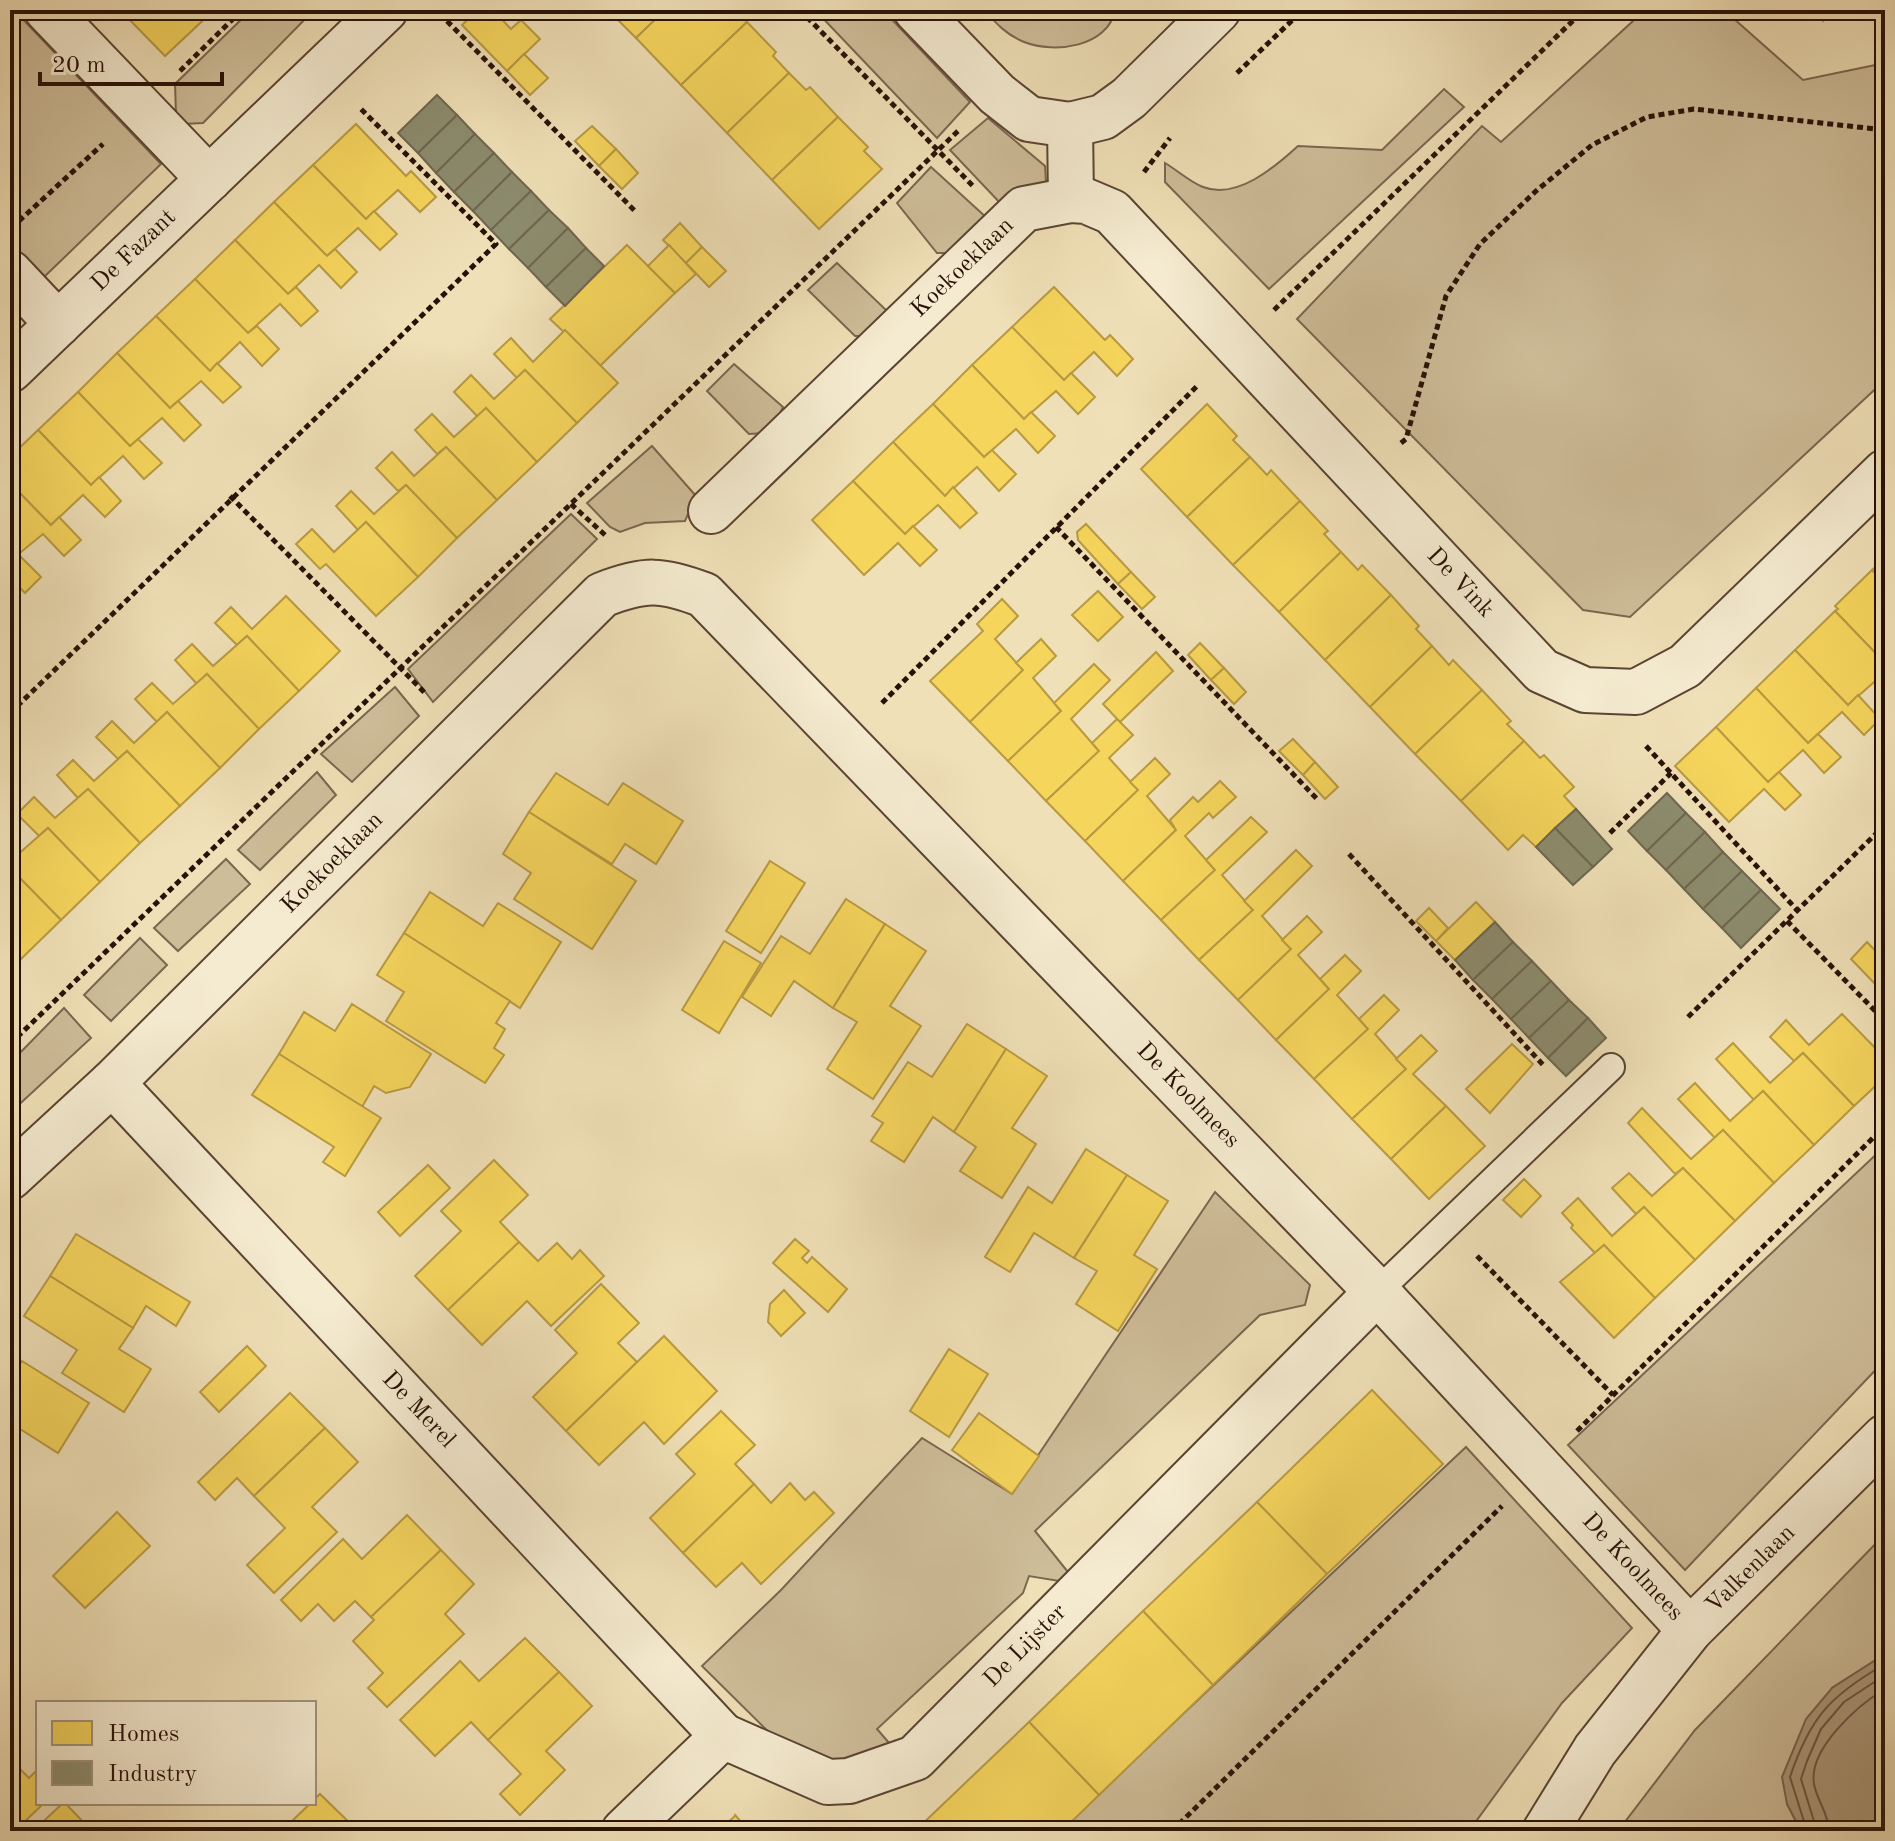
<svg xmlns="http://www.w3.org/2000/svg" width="1895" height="1841" viewBox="0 0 1895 1841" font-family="'Old Standard TT',serif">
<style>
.green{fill:#cebd99;stroke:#7b6650;stroke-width:2}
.water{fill:#ac997b;stroke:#77624d;stroke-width:2}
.homes{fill:#f6d55c;stroke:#b89a42;stroke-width:2}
.industry{fill:#8c8c6e;stroke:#6e674f;stroke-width:2}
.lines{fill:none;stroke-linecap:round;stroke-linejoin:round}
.shore{stroke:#6a5441;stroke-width:2}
.lane-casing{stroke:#5a4433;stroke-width:30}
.street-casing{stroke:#5a4433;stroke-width:48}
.path{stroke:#281007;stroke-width:5;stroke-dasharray:6 4;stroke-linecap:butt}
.lane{stroke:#f5ebd0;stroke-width:26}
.street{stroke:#f5ebd0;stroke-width:44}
.labels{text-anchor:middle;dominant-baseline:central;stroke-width:8;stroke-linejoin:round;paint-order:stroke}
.street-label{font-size:24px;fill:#281007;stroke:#f5ebd0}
</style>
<rect width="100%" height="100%" fill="#f0e0b7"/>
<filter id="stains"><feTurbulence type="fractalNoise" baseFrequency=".0025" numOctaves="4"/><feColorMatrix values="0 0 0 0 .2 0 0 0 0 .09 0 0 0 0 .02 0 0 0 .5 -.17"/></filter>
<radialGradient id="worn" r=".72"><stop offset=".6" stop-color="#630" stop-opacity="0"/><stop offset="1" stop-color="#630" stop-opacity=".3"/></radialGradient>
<g class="green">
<polygon points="10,10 14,10 161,164 43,278 10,244"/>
<polygon points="251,10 314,10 203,123 183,124 176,115 175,84"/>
<polygon points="815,10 883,10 970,102 937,138"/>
<path d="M 985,10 L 1115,10 C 1108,47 1055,54 1024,42 C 1007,35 996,24 985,10 Z"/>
<polygon points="1645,10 1724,10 1803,80 1885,63 1885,380 1630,617 1583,610 1297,319 1482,126 1501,142"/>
<path d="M 1444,89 L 1464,107 L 1269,289 L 1165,182 L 1165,163 C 1177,170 1190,182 1203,187 C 1237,200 1275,167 1298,146 L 1382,150 Z"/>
<polygon points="988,118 1045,166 1046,182 1002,205 950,150"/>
<polygon points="931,167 988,219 952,253 937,253 897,203"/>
<polygon points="837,263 887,311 863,336 855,336 808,290"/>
<path d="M 734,364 L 783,407 C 775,426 771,434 749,434 L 707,391 Z"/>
<polygon points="652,446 696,496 685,521 645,523 620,532 610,527 587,503"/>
<polygon points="571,514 597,539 433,702 408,669"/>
<polygon points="395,687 419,716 352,782 321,754"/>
<polygon points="317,772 336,795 260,870 238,850"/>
<polygon points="226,859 250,884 178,951 154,928"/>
<polygon points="140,938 167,965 111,1021 84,995"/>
<polygon points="64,1008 91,1038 10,1113 10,1063"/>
<polygon points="1885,1146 1885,1360 1685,1570 1568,1445"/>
<polygon points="1215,1192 1310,1285 1305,1305 1260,1315 1035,1531 1068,1572 1059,1581 1029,1576 1023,1593 877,1729 890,1744 848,1764 789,1752 702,1666 781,1590 922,1438 1012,1494"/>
<polygon points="1466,1447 1632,1628 1562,1703 1469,1831 1059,1831"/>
<polygon points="1885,1534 1885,1654 1832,1688 1787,1804 1801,1831 1618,1831 1695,1730"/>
</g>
<polygon class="water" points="1885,1654 1885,1831 1801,1831 1787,1804 1782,1777 1806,1719 1832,1688"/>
<g class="homes">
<polygon points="120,10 214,10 165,56"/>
<polygon points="478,10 493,10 511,29 521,20 540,39 507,71 462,25"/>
<polygon points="608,10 665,10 636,38"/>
<polygon points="665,10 736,10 747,22 681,85 636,38"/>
<polygon points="1813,10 1835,10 1823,21"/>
<polygon points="747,22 776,52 773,56 789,73 727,133 681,85"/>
<polygon points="524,54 548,78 530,95 507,71"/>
<polygon points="789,73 806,90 810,87 838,117 772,180 727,133"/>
<polygon points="838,117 868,147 864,151 882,169 819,229 772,180"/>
<polygon points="356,124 406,176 411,171 436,197 420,212 398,190 366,219 313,165"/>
<polygon points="592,126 616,149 599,166 575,141"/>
<polygon points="616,149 638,173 622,189 599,166"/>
<polygon points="313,165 366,219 374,211 397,234 380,250 358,228 327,256 274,202"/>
<polygon points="274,202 327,256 335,249 357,272 341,288 319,265 288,294 235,240"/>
<polygon points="680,223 702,247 686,263 663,240"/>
<polygon points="235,240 288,294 296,287 318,311 301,326 280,304 248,333 195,279"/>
<polygon points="627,245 675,293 600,366 550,319"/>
<polygon points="669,245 696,274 675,293 648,266"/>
<polygon points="702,247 726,271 709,287 686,263"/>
<polygon points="195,279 248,333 257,326 279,349 262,366 240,342 210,371 156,316"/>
<polygon points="1054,287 1105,340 1110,335 1133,359 1117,376 1094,352 1064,380 1012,327"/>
<polygon points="156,316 210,371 217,363 241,387 223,403 201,381 170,408 117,353"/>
<polygon points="1012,327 1064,380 1071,373 1095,397 1078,414 1056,391 1024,419 972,365"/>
<polygon points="565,330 618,383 577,423 525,370 517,378 494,354 511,338 533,362"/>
<polygon points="117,353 170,408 178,401 201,425 184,441 162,418 130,446 78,392"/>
<polygon points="972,365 1024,419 1031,412 1055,436 1038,453 1016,429 984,457 933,404"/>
<polygon points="525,370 577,423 537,462 486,408 478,417 454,392 471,375 494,399"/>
<polygon points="78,392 130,446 138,439 162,463 144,479 123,456 91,485 38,430"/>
<polygon points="933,404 984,457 992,450 1016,474 999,491 977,467 945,496 893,442"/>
<polygon points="1207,404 1237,436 1233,440 1250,457 1187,517 1141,469"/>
<polygon points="486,408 537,462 497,500 446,447 437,454 415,430 432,414 454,437"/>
<polygon points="38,430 91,485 99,477 121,501 105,517 83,495 51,525 10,483 10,457"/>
<polygon points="893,442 945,496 953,487 977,513 960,528 938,505 905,534 853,481"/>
<polygon points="446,447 497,500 457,538 406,485 398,491 376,468 392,452 414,476"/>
<polygon points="1250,457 1267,475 1271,470 1300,501 1233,565 1187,517"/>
<polygon points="853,481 905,534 913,526 937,550 920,566 898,543 864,575 812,520"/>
<polygon points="10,483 51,525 59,517 81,540 64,556 43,534 10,561"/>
<polygon points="406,485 457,538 418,577 366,522 358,530 336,506 351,491 374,514"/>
<polygon points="1300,501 1328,531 1324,534 1341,552 1279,612 1233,565"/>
<polygon points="366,522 418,577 376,616 326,564 320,569 296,544 312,529 334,552"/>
<polygon points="1086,524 1131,572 1118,584 1078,540 1077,532"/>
<polygon points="1341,552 1358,570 1362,565 1391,595 1325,660 1279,612"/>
<polygon points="18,554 41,577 25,593 10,578 10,561"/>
<polygon points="1885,558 1885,584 1872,570"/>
<polygon points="1872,570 1885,584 1885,663 1835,611 1838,609 1835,606"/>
<polygon points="1131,572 1155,597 1142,609 1118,584"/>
<polygon points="1098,591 1123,617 1098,641 1072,615"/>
<polygon points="1391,595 1419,626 1416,629 1432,646 1370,707 1325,660"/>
<polygon points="286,596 340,651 299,691 247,636 237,645 215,623 231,607 252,629"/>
<polygon points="1002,599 1018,616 995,639 1023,670 970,722 930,681 983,631 977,624"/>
<polygon points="1835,611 1885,663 1885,678 1882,675 1848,705 1795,650"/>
<polygon points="247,636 299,691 259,729 207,674 197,684 175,660 192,644 213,666"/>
<polygon points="1041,639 1056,656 1033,678 1061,711 1008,761 970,722 1023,670 1016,663"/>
<polygon points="1200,643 1224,668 1211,680 1188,655"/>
<polygon points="1432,646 1449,665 1453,660 1482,690 1415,754 1370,707"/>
<polygon points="1795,650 1848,705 1858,695 1880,719 1864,735 1842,712 1808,743 1756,688"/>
<polygon points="1156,652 1173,671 1120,722 1103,704"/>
<polygon points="1094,664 1110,680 1071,719 1099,751 1046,801 1008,761 1061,711 1054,703"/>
<polygon points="1224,668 1246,692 1234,704 1211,680"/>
<polygon points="207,674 259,729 220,768 167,712 157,722 135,699 152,683 173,704"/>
<polygon points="1756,688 1808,743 1818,734 1841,757 1824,773 1803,750 1768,782 1716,727"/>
<polygon points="1482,690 1511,721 1507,724 1524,741 1461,801 1415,754"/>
<polygon points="167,712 220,768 180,806 127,751 118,759 96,737 112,721 134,743"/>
<polygon points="1117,719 1133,735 1109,758 1138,790 1085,841 1046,801 1099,751 1092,743"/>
<polygon points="1716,727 1768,782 1779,772 1801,795 1785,810 1764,789 1729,822 1675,766"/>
<polygon points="1293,739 1315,762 1303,775 1279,751"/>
<polygon points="1524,741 1540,758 1544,755 1574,787 1564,796 1576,809 1536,847 1523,835 1508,850 1461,801"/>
<polygon points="127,751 180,806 140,843 88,789 78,798 57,775 73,760 94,781"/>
<polygon points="1155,758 1170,774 1147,796 1176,830 1123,881 1085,841 1138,790 1130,782"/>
<polygon points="1315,762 1338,787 1325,799 1303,775"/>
<polygon points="556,773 608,805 623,783 683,821 656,864 625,844 612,864 529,812"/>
<polygon points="1220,781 1236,797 1213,818 1209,813 1185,836 1215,870 1161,920 1123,881 1176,830 1170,820 1193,797 1198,802"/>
<polygon points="88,789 140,843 100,882 48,828 39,836 17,814 34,797 55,818"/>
<polygon points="529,812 636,881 592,949 514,899 531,873 503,854"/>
<polygon points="1251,817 1267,832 1222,875 1253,910 1199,960 1161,920 1215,870 1206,860"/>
<polygon points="48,828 100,882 61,920 10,868 10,852 15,857"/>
<polygon points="1296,850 1312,866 1262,916 1291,949 1238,1000 1199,960 1253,910 1244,901"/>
<polygon points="770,861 805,883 761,953 726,931"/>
<polygon points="10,868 61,920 21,959 10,947"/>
<polygon points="430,892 483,926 498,903 561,942 520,1008 404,933"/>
<polygon points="846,899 885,924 833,1008 794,981 771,1016 742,997 781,936 810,954"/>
<polygon points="1476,902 1495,922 1455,960 1436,941"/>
<polygon points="1429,908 1448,928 1436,941 1416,921"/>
<polygon points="1307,916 1322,932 1298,955 1329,989 1276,1040 1238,1000 1291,949 1282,940"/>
<polygon points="885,924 926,951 890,1006 921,1026 873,1099 827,1069 857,1022 833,1008"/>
<polygon points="404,933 510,1001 496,1023 505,1029 494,1048 504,1055 485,1083 386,1021 404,992 377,975"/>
<polygon points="724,941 761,963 719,1033 682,1010"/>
<polygon points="1867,942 1885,961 1885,983 1881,979 1876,985 1851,959"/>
<polygon points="10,947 21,959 10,969"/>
<polygon points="1345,955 1361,971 1337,995 1368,1029 1314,1079 1276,1040 1329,989 1320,979"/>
<polygon points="1384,995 1399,1010 1375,1034 1406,1069 1352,1119 1314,1079 1368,1029 1359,1019"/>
<polygon points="352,1004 431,1054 410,1087 386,1093 374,1086 362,1107 279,1054 304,1012 335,1031"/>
<polygon points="1842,1014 1885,1058 1885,1077 1854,1106 1803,1053 1794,1061 1770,1037 1786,1020 1809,1045"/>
<polygon points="967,1024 1006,1049 954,1132 933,1117 904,1162 871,1141 883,1123 872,1116 908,1062 932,1077"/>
<polygon points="1421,1035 1437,1051 1413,1074 1446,1106 1391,1159 1352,1119 1406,1069 1396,1059"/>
<polygon points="1733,1043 1770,1083 1803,1053 1854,1106 1814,1145 1763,1091 1754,1100 1716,1059"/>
<polygon points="1512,1044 1533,1064 1490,1113 1466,1089"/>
<polygon points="1006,1049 1047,1076 1012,1128 1036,1144 1002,1198 960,1171 976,1147 954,1132"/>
<polygon points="279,1054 381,1118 345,1176 323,1162 334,1147 252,1095"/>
<polygon points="1695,1083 1730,1121 1763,1091 1814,1145 1774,1183 1723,1130 1715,1138 1678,1099"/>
<polygon points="1446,1106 1485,1146 1429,1199 1391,1159"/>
<polygon points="1642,1108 1691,1159 1723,1130 1774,1183 1735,1221 1683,1168 1675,1174 1628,1123"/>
<polygon points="1086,1149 1127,1175 1074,1258 1034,1233 1010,1272 985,1257 1028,1187 1052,1203"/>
<polygon points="494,1160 528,1195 500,1222 519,1242 448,1310 415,1276 461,1231 441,1211"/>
<polygon points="428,1165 450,1188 400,1236 378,1212"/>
<polygon points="1683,1168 1735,1221 1695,1260 1644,1207 1636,1214 1612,1188 1629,1173 1652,1196"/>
<polygon points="1127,1175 1168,1201 1134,1255 1157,1269 1118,1331 1076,1304 1097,1271 1074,1258"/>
<polygon points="1524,1179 1541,1196 1521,1217 1503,1200"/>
<polygon points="1578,1198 1612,1236 1644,1207 1695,1260 1655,1298 1604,1245 1595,1253 1571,1228 1573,1225 1562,1213"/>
<polygon points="76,1234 190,1302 176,1326 146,1306 133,1328 50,1276"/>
<polygon points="795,1239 809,1251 802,1258 807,1263 812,1257 847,1289 828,1312 773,1263"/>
<polygon points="519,1242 538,1261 557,1243 572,1259 580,1250 604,1276 551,1326 527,1301 482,1345 448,1310"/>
<polygon points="1604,1245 1655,1298 1614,1338 1560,1282"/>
<polygon points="50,1276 133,1328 119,1349 151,1369 124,1412 62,1373 77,1350 24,1316"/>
<polygon points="601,1284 639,1323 618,1343 637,1362 566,1431 533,1397 577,1353 555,1330"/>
<polygon points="784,1290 805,1313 781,1336 768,1322 770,1304"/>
<polygon points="664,1336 717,1391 664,1444 644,1422 599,1465 566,1431"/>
<polygon points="247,1346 266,1366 219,1412 200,1392"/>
<polygon points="949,1349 988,1374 949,1437 910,1411"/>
<polygon points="22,1361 89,1403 58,1453 20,1429 10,1444 10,1380"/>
<polygon points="1372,1390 1443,1464 1327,1574 1257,1502"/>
<polygon points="290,1393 325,1428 254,1496 237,1478 215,1500 198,1482"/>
<polygon points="721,1411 755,1445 735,1464 754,1484 683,1553 650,1518 695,1474 676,1454"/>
<polygon points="979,1413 1039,1456 1012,1494 952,1450"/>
<polygon points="325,1428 358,1462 312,1507 337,1532 274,1593 247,1565 285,1528 254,1496"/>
<polygon points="790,1483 805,1500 814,1492 834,1513 761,1584 742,1563 716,1587 683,1553 754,1484 771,1503"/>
<polygon points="1257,1502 1327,1574 1213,1685 1143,1611"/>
<polygon points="10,1503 19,1509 10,1524"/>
<polygon points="117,1512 150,1546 85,1608 53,1576"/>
<polygon points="407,1515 441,1550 371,1617 355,1601 334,1621 318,1604 301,1621 281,1600 343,1539 362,1559"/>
<polygon points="441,1550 474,1584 445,1614 464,1634 387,1707 368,1688 383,1673 353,1641 374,1620 371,1617"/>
<polygon points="1143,1611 1213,1685 1099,1795 1029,1722"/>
<polygon points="525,1638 559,1672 488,1740 471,1722 435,1756 400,1720 460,1661 479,1681"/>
<polygon points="559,1672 592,1706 546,1751 565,1770 520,1815 500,1794 521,1774 488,1740"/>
<polygon points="1029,1722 1099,1795 1062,1831 915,1831"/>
<polygon points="14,1763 29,1778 35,1772 38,1775 38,1803 44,1803 15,1831 10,1831 10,1767"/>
<polygon points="320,1794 358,1831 300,1831 291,1822"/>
<polygon points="63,1803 65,1803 92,1831 33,1831"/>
<polygon points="735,1815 749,1831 718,1831 734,1817"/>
</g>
<g class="industry">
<polygon points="437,95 457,115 418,153 398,133"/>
<polygon points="457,115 475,134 436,173 418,153"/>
<polygon points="475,134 494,153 454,192 436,173"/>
<polygon points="494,153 512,172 473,211 454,192"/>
<polygon points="512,172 531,191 491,230 473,211"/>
<polygon points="531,191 549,210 509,249 491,230"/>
<polygon points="549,210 568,228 528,268 509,249"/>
<polygon points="568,228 586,248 546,287 528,268"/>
<polygon points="586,248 604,266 565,306 546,287"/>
<polygon points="1667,793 1686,813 1647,851 1628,831"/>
<polygon points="1576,809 1612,849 1593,867 1555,828"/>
<polygon points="1686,813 1705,832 1666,870 1647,851"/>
<polygon points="1555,828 1593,867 1573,885 1536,847"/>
<polygon points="1705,832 1723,852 1684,889 1666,870"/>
<polygon points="1723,852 1742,871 1703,909 1684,889"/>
<polygon points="1742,871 1761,890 1722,928 1703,909"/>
<polygon points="1761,890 1780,909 1741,948 1722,928"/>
<polygon points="1495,922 1513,942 1473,980 1455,960"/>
<polygon points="1513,942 1532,961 1492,999 1473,980"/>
<polygon points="1532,961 1551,981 1511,1019 1492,999"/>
<polygon points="1551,981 1569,1000 1529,1038 1511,1019"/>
<polygon points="1569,1000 1588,1018 1548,1058 1529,1038"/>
<polygon points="1588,1018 1606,1038 1566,1076 1548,1058"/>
</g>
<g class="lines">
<g class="shore">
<path d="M 1807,1831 L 1790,1777 C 1810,1717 1831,1695 1885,1664"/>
<polyline points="1817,1831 1801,1779 1807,1761 1821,1729 1844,1702 1885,1675"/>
<path d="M 1829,1831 C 1829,1814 1817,1801 1814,1784 C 1808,1749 1858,1705 1885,1689"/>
</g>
<g class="lane-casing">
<polyline id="lane" points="1377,1292 1611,1067"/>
</g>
<g class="street-casing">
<g id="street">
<polyline points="47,10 209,179"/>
<polyline points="916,10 997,94 1029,119 1070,125"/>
<path id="s1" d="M 1071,200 L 1086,201 L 1112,212 L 1542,671 L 1585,690 L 1636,692 L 1685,666 L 1885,472"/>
<polyline points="10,273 58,324"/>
<path id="s2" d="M 10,370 L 385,10"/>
<path id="s3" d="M 711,511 L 1024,209 L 1071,200 L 1070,125 L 1103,117 L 1129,98 L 1218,10"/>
<path id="s4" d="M 112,1083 L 723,1736"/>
<path id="s5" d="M 10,1177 L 112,1083 L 602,595 C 645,578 662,579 704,595 L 1377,1292 L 1690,1630"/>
<path id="s6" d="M 624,1831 L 723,1736 L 828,1782 L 849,1781 L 915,1758 L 1377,1292"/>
<path id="s7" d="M 1545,1831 L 1595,1750 L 1690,1630 L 1885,1437"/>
</g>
</g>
<g class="path">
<polyline points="800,10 973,186"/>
<polyline points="440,14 636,212"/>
<polyline points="180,71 242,10"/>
<polyline points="1237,73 1303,10"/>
<polyline points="1144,172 1170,138"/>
<polyline points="19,221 103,144"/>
<polyline points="1274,310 1584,10"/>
<polyline points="1401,443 1406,439 1446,296 1480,244 1536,191 1592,145 1647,117 1694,109 1885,130"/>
<polyline points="230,496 427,695"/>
<polyline points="571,504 605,535"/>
<polyline points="1056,527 1317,799"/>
<polyline points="882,703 1199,384"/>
<polyline points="10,713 496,244 360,108"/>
<polyline points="1646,746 1797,910"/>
<polyline points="1610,833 1671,773"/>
<polyline points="1349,854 1545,1067"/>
<polyline points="1787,921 1885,1021"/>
<polyline points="1688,1017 1885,825"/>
<polyline points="10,1044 958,131"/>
<polyline points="1477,1256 1613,1395"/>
<polyline points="1577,1431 1885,1126"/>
<polyline points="1172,1831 1502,1506"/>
</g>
<use href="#lane" class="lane"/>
<use href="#street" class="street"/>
</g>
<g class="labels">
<g class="street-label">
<text stroke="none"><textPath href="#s2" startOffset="172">De Fazant</textPath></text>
<text stroke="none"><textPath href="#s3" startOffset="350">Koekoeklaan</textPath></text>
<text stroke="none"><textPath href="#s1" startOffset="552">De Vink</textPath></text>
<text stroke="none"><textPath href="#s5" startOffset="450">Koekoeklaan</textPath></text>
<text stroke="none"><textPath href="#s5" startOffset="1632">De Koolmees</textPath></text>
<text stroke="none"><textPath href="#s4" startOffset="448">De Merel</textPath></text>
<text stroke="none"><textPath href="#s5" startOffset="2280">De Koolmees</textPath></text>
<text stroke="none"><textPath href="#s7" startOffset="334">Valkenlaan</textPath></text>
<text stroke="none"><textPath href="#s6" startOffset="500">De Lijster</textPath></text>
</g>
</g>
<rect width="1895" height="1841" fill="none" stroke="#f0e0b7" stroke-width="40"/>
<rect x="12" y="12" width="1871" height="1817" fill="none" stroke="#281007" stroke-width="4"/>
<rect x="20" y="20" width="1855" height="1801" fill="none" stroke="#281007" stroke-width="2"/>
<rect x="36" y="1701" width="280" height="104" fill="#f5ebd0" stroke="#a39380" stroke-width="2"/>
<rect x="52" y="1721" width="40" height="24" fill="#f6d55c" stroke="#a39380" stroke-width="2"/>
<text x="108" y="1741" font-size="24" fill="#281007">Homes</text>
<rect x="52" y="1761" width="40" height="24" fill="#8c8c6e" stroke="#a39380" stroke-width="2"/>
<text x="108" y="1781" font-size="24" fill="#281007">Industry</text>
<path d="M40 72v12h182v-12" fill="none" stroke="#281007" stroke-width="4"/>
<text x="52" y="72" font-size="24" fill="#281007" stroke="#f5ebd0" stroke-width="6" paint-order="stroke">20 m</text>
<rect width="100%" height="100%" filter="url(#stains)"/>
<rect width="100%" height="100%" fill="url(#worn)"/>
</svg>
